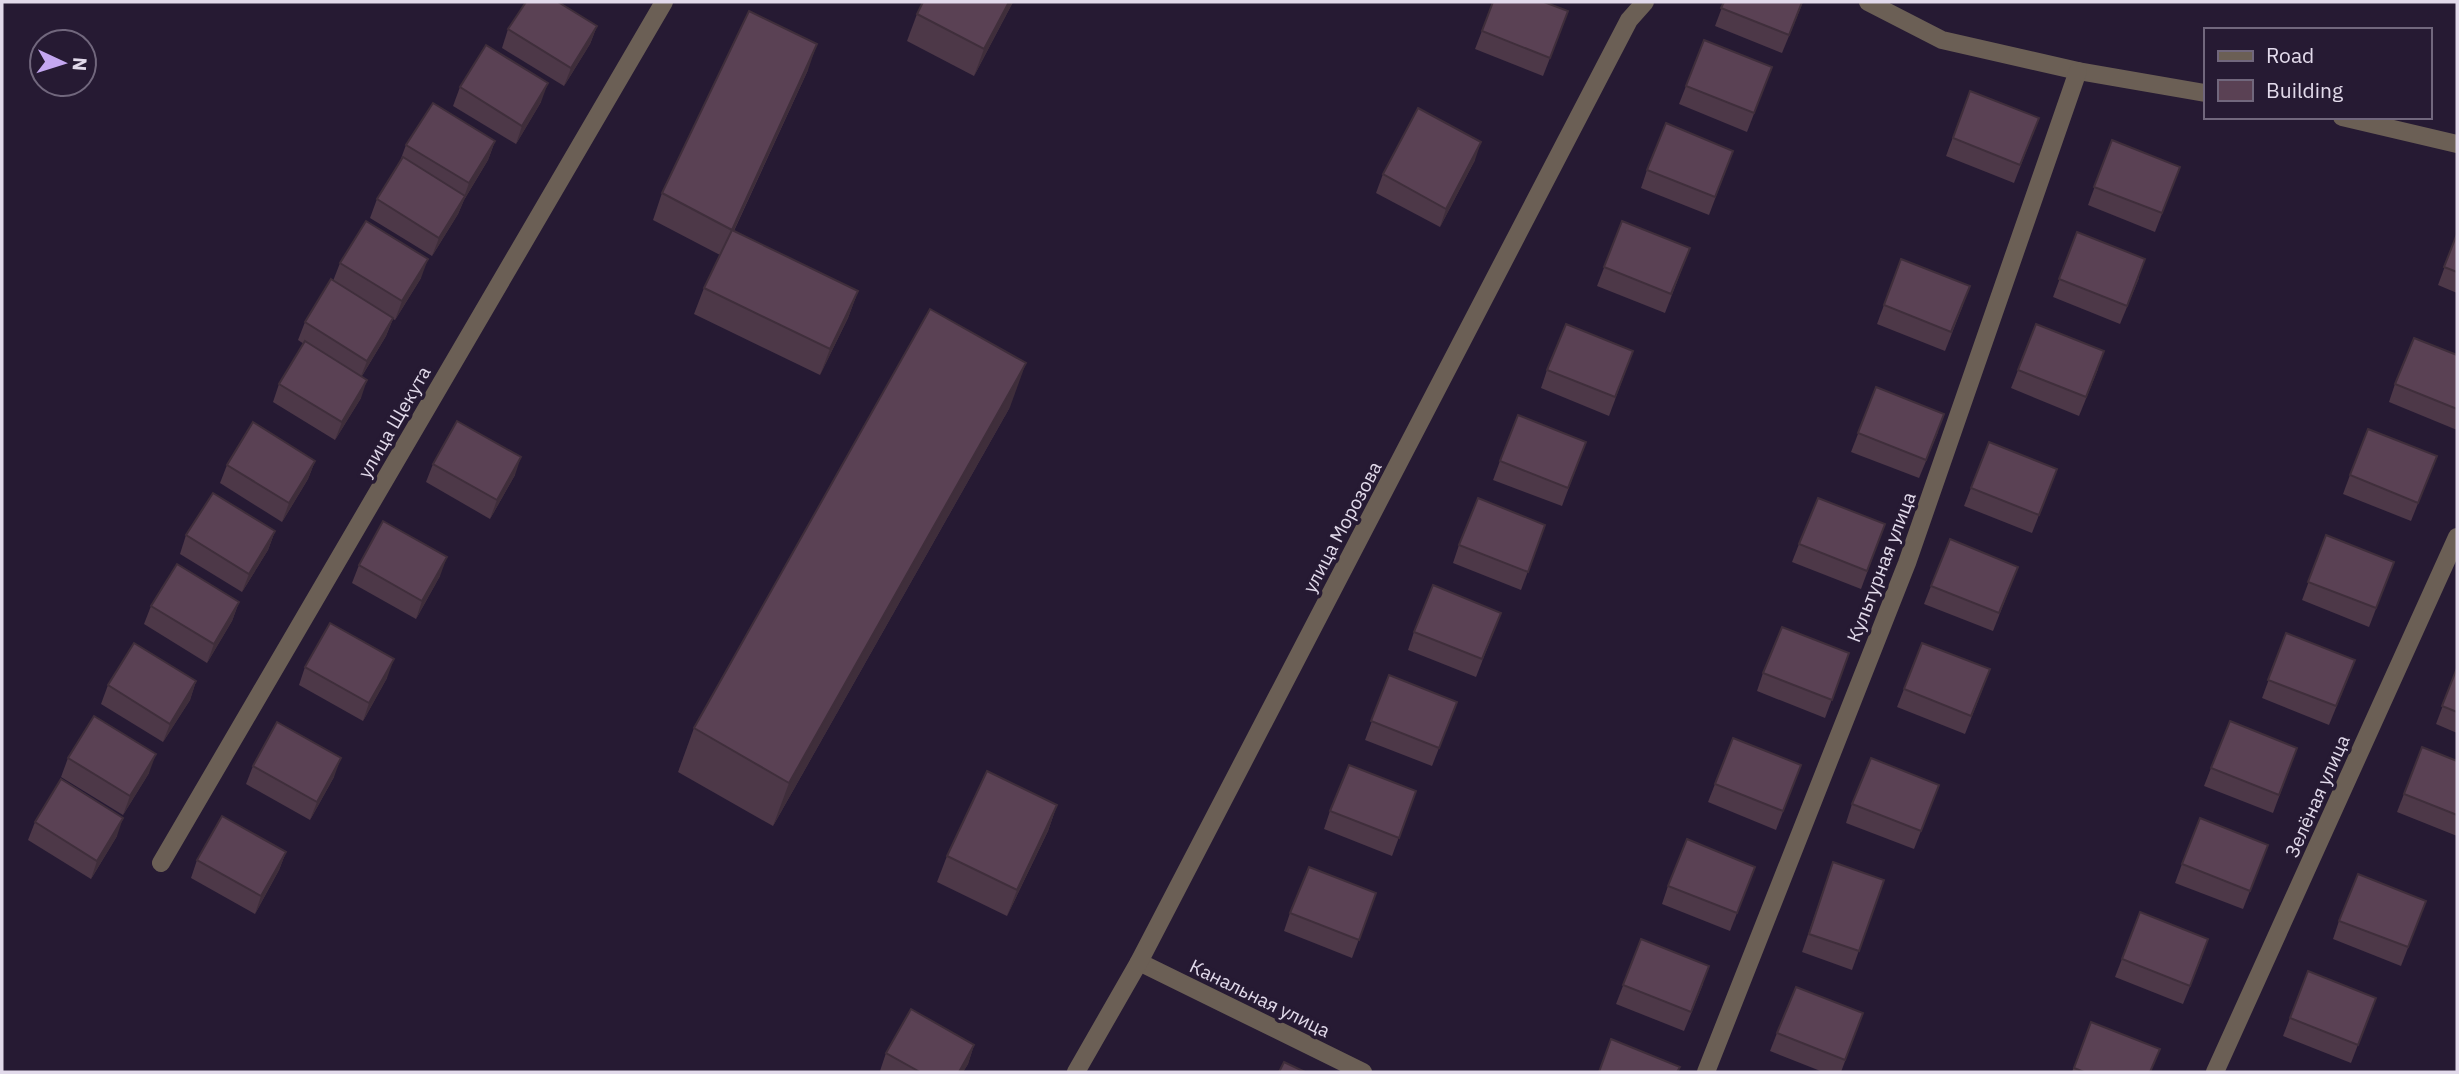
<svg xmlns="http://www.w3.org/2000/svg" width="2459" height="1074" viewBox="0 0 2459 1074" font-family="'IBM Plex Sans',sans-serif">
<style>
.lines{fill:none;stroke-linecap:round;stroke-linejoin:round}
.minor{stroke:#6b5f55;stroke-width:18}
.wall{fill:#4d3848}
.shaded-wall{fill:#3f2e3b}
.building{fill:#5a4154;stroke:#3f2e3b;stroke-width:2}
.labels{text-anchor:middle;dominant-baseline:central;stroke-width:7;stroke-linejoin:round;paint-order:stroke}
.street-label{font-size:19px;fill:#e2daeb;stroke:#261a33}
</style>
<rect width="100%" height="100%" fill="#261a33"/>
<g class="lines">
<g class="minor">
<polyline points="1868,2 1942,40 2078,71 2205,93"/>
<polyline points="2342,117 2457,144"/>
<polyline points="161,863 664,2"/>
<polyline points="1139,962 1363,1072"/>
<polyline points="1076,1072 1139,962 1629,20 1645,2"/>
<polyline points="1706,1072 1907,563 2078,71"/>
<polyline points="2215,1072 2457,537"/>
</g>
</g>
<g class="wall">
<polygon points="923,2 1013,2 974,76 907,41 917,14"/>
<polygon points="1493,2 1561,30 1543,76 1475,49"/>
<polygon points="1724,2 1803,2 1782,53 1715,26"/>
<polygon points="597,26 590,44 564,86 502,48 508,29"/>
<polygon points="1704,40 1765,85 1747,132 1679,104"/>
<polygon points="808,70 734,231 858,291 848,318 820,375 694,314 704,288 720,255 653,220 662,193"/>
<polygon points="460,87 541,102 516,144 453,106"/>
<polygon points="1970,91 2039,118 2014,183 1946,156"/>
<polygon points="2112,140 2180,167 2155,232 2088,205"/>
<polygon points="495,141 488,160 464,200 458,214 432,256 370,218 377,199 400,161 406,145"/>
<polygon points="1733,151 1709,215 1641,188 1647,170"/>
<polygon points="1475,160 1440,227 1376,193 1383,174"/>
<polygon points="1622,221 1690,248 1665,313 1597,286"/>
<polygon points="2077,232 2139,278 2120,324 2053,297"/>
<polygon points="2457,234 2457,293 2438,285"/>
<polygon points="1901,259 1963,305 1945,351 1877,324"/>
<polygon points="340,263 421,278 395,320 393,319 386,336 362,376 361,398 335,440 273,402 279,384 304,344 298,340 305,322 333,281"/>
<polygon points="2036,324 2098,369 2079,416 2011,388"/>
<polygon points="1633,351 1609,416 1541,388 1547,370"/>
<polygon points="2457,355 2457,430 2389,402 2395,384"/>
<polygon points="1876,387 1938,432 1919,478 1851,452"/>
<polygon points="1010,407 773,826 678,772 694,728"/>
<polygon points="1586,442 1562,506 1493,480 1500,461"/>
<polygon points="2437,456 2411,521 2343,494 2350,475"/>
<polygon points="315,461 308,479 282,522 220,483 227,465"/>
<polygon points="433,464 515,475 490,519 426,482"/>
<polygon points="2057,469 2032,533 1964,506 1971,488"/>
<polygon points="1885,524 1861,589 1792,562 1799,544"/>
<polygon points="1545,525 1521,590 1453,563 1459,545"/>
<polygon points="275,531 268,550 242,592 180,554 186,535"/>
<polygon points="2326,535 2394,562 2369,627 2302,600"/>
<polygon points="359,565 440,576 416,619 352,583"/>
<polygon points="2011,585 1993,631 1924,604 1931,586"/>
<polygon points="239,602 232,621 207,663 144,624 151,606"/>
<polygon points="1501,613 1476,677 1408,650 1414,632"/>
<polygon points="2286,633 2348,678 2329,725 2262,698"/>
<polygon points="1922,643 1983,688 1965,734 1897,707"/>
<polygon points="1849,653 1825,718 1757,691 1763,673"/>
<polygon points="305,667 387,678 363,721 299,685"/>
<polygon points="2457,668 2457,733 2436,724"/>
<polygon points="1389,675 1457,702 1432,766 1365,740"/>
<polygon points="196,681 190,700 163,742 101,704 108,685"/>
<polygon points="2422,747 2457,761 2457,836 2397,812"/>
<polygon points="2297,748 2273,813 2204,786 2211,768"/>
<polygon points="68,758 149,773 123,815 61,777"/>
<polygon points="1801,765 1776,830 1708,802 1715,784"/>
<polygon points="253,766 334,777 310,820 246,784"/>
<polygon points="1939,785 1914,849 1846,823 1852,804"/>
<polygon points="1416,791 1392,856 1324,829 1330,811"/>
<polygon points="1057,805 1048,831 1007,916 937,882 947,856"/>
<polygon points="35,822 117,836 91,879 28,840"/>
<polygon points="2268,845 2243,909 2175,883 2182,864"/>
<polygon points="286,852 279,870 255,914 191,878 197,860"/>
<polygon points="1833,862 1884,880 1852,970 1802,952"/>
<polygon points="1755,867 1730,931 1662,904 1668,886"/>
<polygon points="1376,893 1352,958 1284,931 1290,913"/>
<polygon points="2426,901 2401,966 2333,939 2339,921"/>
<polygon points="2140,912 2202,957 2183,1004 2115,977"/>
<polygon points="1641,939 1703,984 1684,1031 1616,1004"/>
<polygon points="2308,971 2376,998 2351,1063 2283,1036"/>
<polygon points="1863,1013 1841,1072 1823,1072 1770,1051 1777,1033"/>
<polygon points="2091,1022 2151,1072 2072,1072"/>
<polygon points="974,1045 968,1064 963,1072 882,1072 880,1071 886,1053"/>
</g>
<g class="shaded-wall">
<polygon points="1009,2 1013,2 974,76 984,49"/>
<polygon points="597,26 590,44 564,86 571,68"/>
<polygon points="817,44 808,70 722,256 732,230"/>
<polygon points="548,83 541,102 516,144 522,126"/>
<polygon points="495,141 488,160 464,200 458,214 432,256 439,238 464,197 469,183"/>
<polygon points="1481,142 1475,160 1440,227 1446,209"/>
<polygon points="428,259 421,278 395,320 402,301"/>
<polygon points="858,291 848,318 820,375 830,349"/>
<polygon points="393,318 386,336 360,379 367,361"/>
<polygon points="1026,363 1010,407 773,826 789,783"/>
<polygon points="367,380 361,398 335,440 342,422"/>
<polygon points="521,457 515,475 490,519 497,500"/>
<polygon points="315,461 308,479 282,522 289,503"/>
<polygon points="275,531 268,550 242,592 249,574"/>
<polygon points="447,557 440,576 416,619 422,601"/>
<polygon points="239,602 232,621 207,663 214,644"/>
<polygon points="394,659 387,678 363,721 369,703"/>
<polygon points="196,681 190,700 163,742 170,724"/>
<polygon points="156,754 149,773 123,815 130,796"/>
<polygon points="341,758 334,777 310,820 317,802"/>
<polygon points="1057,805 1048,831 1007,916 1017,890"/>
<polygon points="123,818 117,836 91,879 97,861"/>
<polygon points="286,852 279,870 255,914 261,896"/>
<polygon points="974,1045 968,1064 963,1072 959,1072"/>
</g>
<g class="building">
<polygon points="526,2 558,2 597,26 571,68 508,29"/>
<polygon points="923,2 1009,2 984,49 917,14"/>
<polygon points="1493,2 1544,2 1568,11 1550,58 1482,31"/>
<polygon points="1724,2 1802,2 1789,35 1721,8"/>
<polygon points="749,11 817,44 732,230 662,193"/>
<polygon points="1704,40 1772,67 1754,113 1686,86"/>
<polygon points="486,45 548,83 522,126 460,87"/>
<polygon points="1970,91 2039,118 2020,165 1953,138"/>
<polygon points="433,103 495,141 469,183 406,145"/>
<polygon points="1418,108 1481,142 1446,209 1383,174"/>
<polygon points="1666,123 1733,151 1715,197 1647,170"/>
<polygon points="2112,140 2180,167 2162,213 2094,187"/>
<polygon points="403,157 465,196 439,238 377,199"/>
<polygon points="366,221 428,259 402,301 340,263"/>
<polygon points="1622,221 1690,248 1671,294 1604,267"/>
<polygon points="732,230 858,291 830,349 704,288"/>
<polygon points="2077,232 2145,259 2127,306 2059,279"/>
<polygon points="2457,234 2457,272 2444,267"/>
<polygon points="1901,259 1970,286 1951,332 1884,305"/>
<polygon points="331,279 393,318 367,361 305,322"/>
<polygon points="930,309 1026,363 789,783 694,728"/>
<polygon points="1566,324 1633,351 1615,397 1547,370"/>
<polygon points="2036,324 2104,351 2086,397 2018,370"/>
<polygon points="2414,338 2457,355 2457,409 2395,384"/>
<polygon points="305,341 367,380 342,422 279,384"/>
<polygon points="1876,387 1944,414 1926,460 1858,433"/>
<polygon points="1518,415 1586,442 1568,488 1500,461"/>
<polygon points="457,421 521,457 497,500 433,464"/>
<polygon points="253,422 315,461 289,503 227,465"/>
<polygon points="2368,429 2437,456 2418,503 2350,475"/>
<polygon points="1989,442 2057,469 2039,515 1971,488"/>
<polygon points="213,493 275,531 249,574 186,535"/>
<polygon points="1478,498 1545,525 1528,572 1459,545"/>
<polygon points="1818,498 1885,524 1867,571 1799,544"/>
<polygon points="383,521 447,557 422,601 359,565"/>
<polygon points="2326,535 2394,562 2376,608 2308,582"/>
<polygon points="1950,539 2018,567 1999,613 1931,586"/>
<polygon points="177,564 239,602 214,644 151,606"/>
<polygon points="1433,585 1501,613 1482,659 1414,632"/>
<polygon points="330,623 394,659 369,703 305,667"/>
<polygon points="1782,627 1849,653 1832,700 1763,673"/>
<polygon points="2286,633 2355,660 2336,706 2268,680"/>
<polygon points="134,643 196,681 170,724 108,685"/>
<polygon points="1922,643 1990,669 1971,716 1904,689"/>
<polygon points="2457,668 2457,712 2442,706"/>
<polygon points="1389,675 1457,702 1439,748 1371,721"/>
<polygon points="94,716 156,754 130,796 68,758"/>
<polygon points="2230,721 2297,748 2279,795 2211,768"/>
<polygon points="277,722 341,758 317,802 253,766"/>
<polygon points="1733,738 1801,765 1783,811 1715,784"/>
<polygon points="2422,747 2457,761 2457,815 2404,794"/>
<polygon points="1871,758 1939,785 1921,831 1852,804"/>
<polygon points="1349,765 1416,791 1399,838 1330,811"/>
<polygon points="987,771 1057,805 1017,890 947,856"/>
<polygon points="61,779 123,818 97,861 35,822"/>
<polygon points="222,816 286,852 261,896 197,860"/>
<polygon points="2200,818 2268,845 2250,891 2182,864"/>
<polygon points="1687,839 1755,867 1737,913 1668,886"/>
<polygon points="1833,862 1884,880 1859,951 1809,934"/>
<polygon points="1309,867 1376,893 1359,940 1290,913"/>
<polygon points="2358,874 2426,901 2408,947 2339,921"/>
<polygon points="2140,912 2208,939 2190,986 2122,959"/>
<polygon points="1641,939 1709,966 1691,1012 1623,985"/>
<polygon points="2308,971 2376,998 2358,1045 2290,1018"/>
<polygon points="1796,987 1863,1013 1845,1060 1777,1033"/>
<polygon points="911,1009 974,1045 959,1072 920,1072 886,1053"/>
<polygon points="2091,1022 2160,1049 2150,1072 2084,1072 2074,1068"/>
<polygon points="1611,1039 1680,1067 1677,1072 1599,1072"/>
<polygon points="1284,1062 1305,1072 1279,1072"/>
</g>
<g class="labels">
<g class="street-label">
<text transform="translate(394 422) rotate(-60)">улица Щекута</text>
<text transform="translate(1342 527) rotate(-62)">улица Морозова</text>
<text transform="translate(1881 567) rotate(-69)">Культурная улица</text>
<text transform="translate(2317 796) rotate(-66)">Зелёная улица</text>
<text transform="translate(1260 998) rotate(26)">Канальная улица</text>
</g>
</g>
<rect width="2459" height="1074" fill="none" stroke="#e2daeb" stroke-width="7"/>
<rect x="2204" y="28" width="228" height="91" fill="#261a33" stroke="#71677d" stroke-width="2"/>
<rect x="2218" y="51" width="35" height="10" fill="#6b5f55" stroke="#71677d" stroke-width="2"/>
<text x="2266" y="63" font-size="21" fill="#e2daeb">Road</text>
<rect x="2218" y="80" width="35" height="21" fill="#5a4154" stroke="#71677d" stroke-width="2"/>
<text x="2266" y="98" font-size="21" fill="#e2daeb">Building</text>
<g transform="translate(63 63) rotate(94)"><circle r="33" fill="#261a33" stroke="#71677d" stroke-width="2"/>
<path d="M0-5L12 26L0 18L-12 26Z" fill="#c4a7f1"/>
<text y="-10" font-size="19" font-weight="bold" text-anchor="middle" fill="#e2daeb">N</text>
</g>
</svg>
